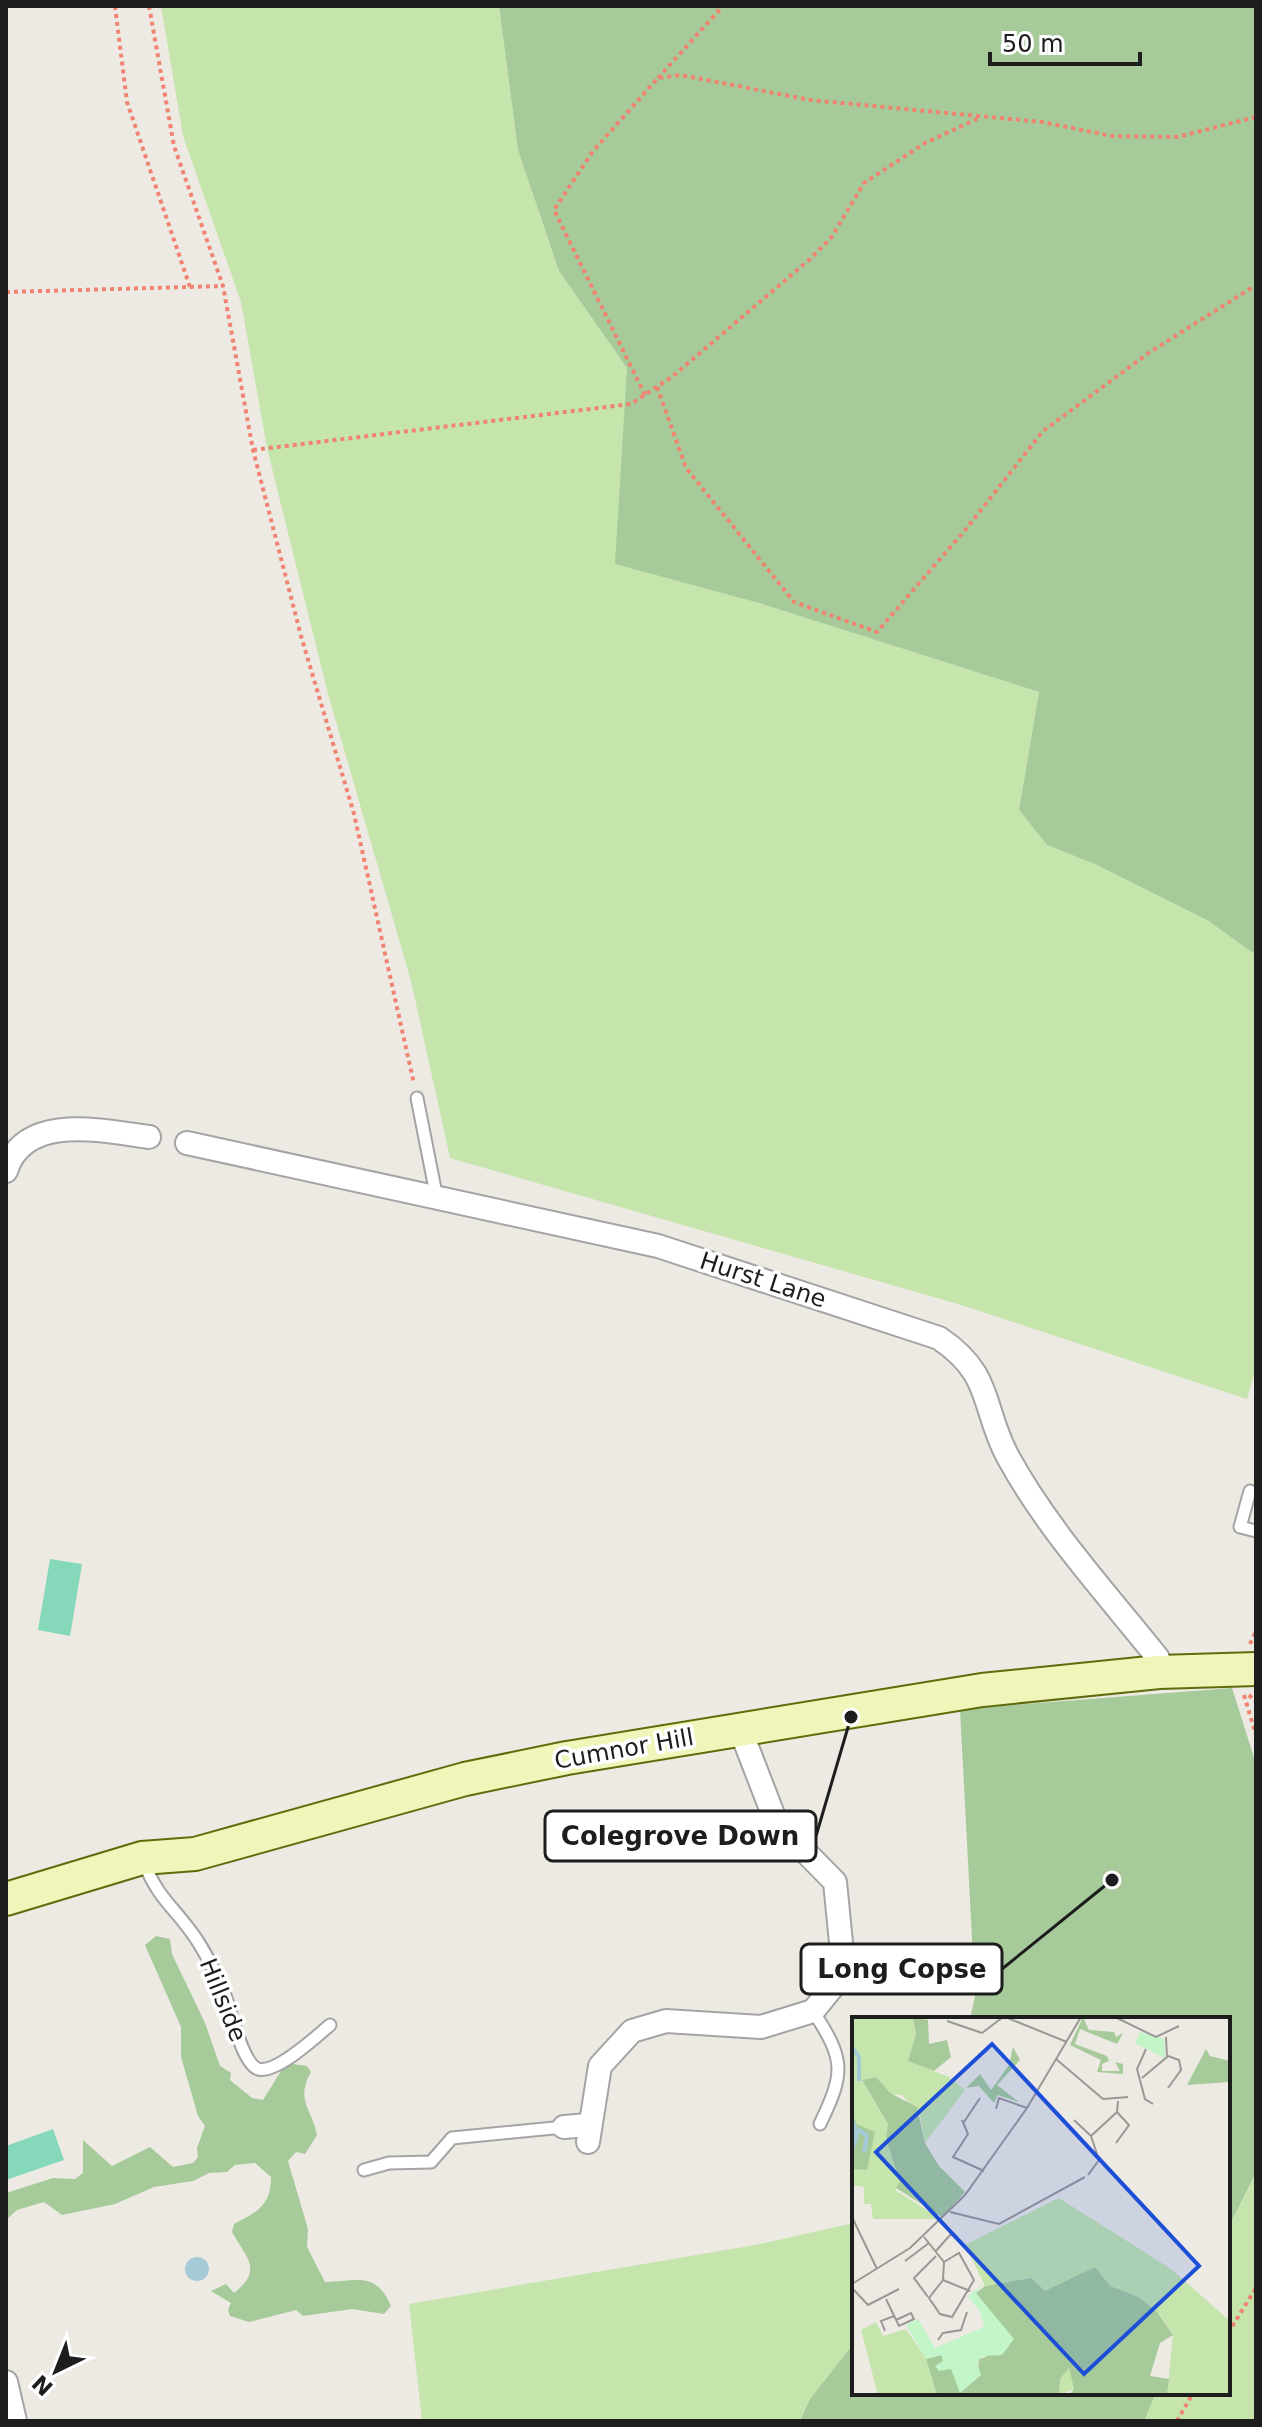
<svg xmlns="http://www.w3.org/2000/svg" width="1262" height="2427" viewBox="0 0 1262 2427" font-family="'DejaVu Sans',sans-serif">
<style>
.grass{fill:#c5e5ac}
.forest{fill:#a6ca9a}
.pitch{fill:#86d8bb}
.water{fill:#a6cbd8}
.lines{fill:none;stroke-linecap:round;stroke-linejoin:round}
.lane-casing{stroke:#a4a4a4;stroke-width:15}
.street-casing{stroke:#a4a4a4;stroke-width:26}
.secondary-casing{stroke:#5e6c0c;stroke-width:36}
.path{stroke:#f08371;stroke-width:4;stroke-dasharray:4 4;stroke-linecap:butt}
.lane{stroke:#fff;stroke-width:11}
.street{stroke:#fff;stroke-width:22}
.secondary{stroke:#f0f5b9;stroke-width:32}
.labels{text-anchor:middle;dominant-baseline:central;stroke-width:7;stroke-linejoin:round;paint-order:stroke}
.street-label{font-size:24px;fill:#1d1d1d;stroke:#fff}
.inset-river{fill:none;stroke:#a6cbd8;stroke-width:4}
.inset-road{fill:none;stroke:#9a9894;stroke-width:2}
.view{fill:#1d4ed8;fill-opacity:0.15;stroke:#1d4ed8;stroke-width:4}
.inset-edge{fill:none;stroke:#1d1d1d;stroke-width:4}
.leader{fill:none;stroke:#1d1d1d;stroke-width:3}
.callout-dot{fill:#1d1d1d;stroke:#fff;stroke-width:3}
.callout{fill:#fff;stroke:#1d1d1d;stroke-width:3}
.callout-label{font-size:26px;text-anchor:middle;font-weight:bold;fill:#1d1d1d}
</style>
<rect width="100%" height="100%" fill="#edeae3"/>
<g class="grass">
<polygon points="161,6 499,6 518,150 559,271 627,368 616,564 759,603 1039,692 1019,810 1047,845 1097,865 1207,920 1256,955 1256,1367 1247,1399 958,1304 450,1158 411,981 328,694 267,448 241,302 183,136"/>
<polygon points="1256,2174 1256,2421 1144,2421 1156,2393 1228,2393 1228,2228"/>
<polygon points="854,2223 854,2343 810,2399 800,2421 422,2421 409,2304 755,2245"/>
</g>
<g class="forest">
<polygon points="499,6 1256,6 1256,955 1207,920 1097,865 1047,845 1019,810 1039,692 759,603 615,564 627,368 559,271 518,150"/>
<polygon points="1232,1688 1256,1764 1256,2173 1228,2228 1228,2019 970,2019 975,1996 960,1709"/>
<path d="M 156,1936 L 170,1939 L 172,1954 L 205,2023 L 220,2066 L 231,2073 L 230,2080 L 252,2098 L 263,2100 L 286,2063 L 307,2066 L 311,2072 C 295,2101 312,2109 317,2135 L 305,2154 L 296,2152 L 288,2161 L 308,2229 L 307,2247 L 325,2282 C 357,2281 376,2271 391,2306 L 384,2314 L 352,2309 L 303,2316 L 296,2310 L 249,2322 L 230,2316 L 228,2310 L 231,2303 L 211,2291 L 226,2284 L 234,2293 C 264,2269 246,2258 232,2232 L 234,2224 C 257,2212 271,2206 271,2177 L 255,2163 L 235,2165 L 227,2172 L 209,2173 L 193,2181 L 154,2187 L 115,2204 L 62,2215 L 44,2202 L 17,2210 L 6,2220 L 6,2193 L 53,2178 L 75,2179 L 83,2173 L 83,2140 L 112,2166 L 150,2147 L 173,2167 L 193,2163 L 198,2157 L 197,2148 L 205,2126 L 198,2116 L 181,2057 L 181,2027 L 145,1945 Z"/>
<polygon points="854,2343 854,2393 1156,2393 1144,2421 800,2421 810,2399"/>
</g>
<g class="pitch">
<polygon points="50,1559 82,1564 70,1636 38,1630"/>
<polygon points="53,2129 64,2160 6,2180 6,2146"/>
</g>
<circle class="water" cx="197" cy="2269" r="12"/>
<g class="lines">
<g class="lane-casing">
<g id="lane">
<polyline points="417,1098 437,1199"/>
<polyline points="1250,1491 1240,1527 1256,1531"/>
<path d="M 144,1863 C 159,1899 171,1904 192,1933 C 204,1949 213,1968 222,1987 C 230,2005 241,2063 258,2069 C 276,2074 316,2037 330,2025"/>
<path d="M 813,2011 C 845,2060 845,2072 820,2124"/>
<polyline points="364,2170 389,2163 431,2162 452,2138 564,2127"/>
</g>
</g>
<g class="street-casing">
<g id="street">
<path d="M 187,1143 L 658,1246 L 939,1338 C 994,1375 981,1407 1008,1457 C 1048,1530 1106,1593 1158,1658 L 1159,1672"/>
<path d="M 6,1171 C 24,1112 104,1131 149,1137"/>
<polyline points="564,2127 588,2125"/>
<polyline points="588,2142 600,2066 632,2031 666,2021 761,2027 813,2011 844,1973 835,1882 776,1822 740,1729"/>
<polyline points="6,2382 15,2421"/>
</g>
</g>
<g class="secondary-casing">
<polyline id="secondary" points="6,1899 142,1858 195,1854 465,1779 567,1758 982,1690 1159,1672 1256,1669"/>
</g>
<g class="path">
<polyline points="115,6 127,102 190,287"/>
<polyline points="149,6 174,146 223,286 253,450 301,636 354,814 414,1084"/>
<polyline points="658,78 723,6"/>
<polyline points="6,292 223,286"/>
<polyline points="657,387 686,468 794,602 877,632 966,529 1043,431 1150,352 1256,285"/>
<polyline points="645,395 554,210 593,151 658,78 681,75 810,100 1042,122 1112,136 1177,137 1256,117"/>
<polyline points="253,450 631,404 673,376 809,260 831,238 864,183 925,143 979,118"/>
<polyline points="1250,1644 1256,1631"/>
<polyline points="1244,1695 1256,1735"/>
<polyline points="1249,1695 1256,1702"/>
<polyline points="1228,2333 1256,2288"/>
<polyline points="1177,2421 1193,2393"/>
</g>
<use href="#lane" class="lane"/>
<use href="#street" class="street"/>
<use href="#secondary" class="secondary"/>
</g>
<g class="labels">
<g class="street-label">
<text transform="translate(763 1280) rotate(18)">Hurst Lane</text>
<text transform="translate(624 1749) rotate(-10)">Cumnor Hill</text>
<text transform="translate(223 2000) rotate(68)">Hillside</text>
</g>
</g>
<g transform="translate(852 2017)">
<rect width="378" height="378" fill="#edeae3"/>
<path d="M 0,0 L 61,0 L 64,17 L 56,44 L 97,60 L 113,73 L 73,126 L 68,98 L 50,78 L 38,77 L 24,60 L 10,64 L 36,107 L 34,122 L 48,165 L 43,173 L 89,202 L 21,202 L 19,187 L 12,187 L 12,170 L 0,168 L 0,152 L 15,153 L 0,98 ZM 207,181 L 319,252 L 378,304 L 378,378 L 315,378 L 321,317 L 305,295 L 287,280 L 258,269 L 243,250 L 193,275 L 179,261 L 133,269 L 113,228 ZM 24,305 L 31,319 L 54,312 L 74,342 L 85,378 L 26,378 L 9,313 ZM 217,350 L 222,372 L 207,378 L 208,362 Z" fill="#c5e5ac"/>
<path d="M 61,0 L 76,3 L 77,27 L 95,23 L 99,40 L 82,54 L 56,44 L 64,17 ZM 231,0 L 237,13 L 262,15 L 264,20 L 271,16 L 265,27 L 228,12 L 223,27 L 255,39 L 257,44 L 250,47 L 250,54 L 268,54 L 263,45 L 271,47 L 271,57 L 245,55 L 249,43 L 218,28 ZM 161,30 L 168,43 L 145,68 L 167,85 L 146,78 L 142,86 L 127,69 L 114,71 L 128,57 L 139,73 L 157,48 ZM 354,32 L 358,39 L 378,44 L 378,65 L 335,68 ZM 24,60 L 38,76 L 65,90 L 73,126 L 87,149 L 113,175 L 90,200 L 44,171 L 48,165 L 34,122 L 36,107 L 10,63 ZM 0,98 L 5,107 L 23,115 L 15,153 L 0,152 ZM 243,250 L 258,269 L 287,280 L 305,295 L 321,318 L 308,326 L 298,359 L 317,362 L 315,378 L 217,378 L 222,372 L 217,351 L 208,362 L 207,378 L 85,378 L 74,342 L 89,338 L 99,351 L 126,352 L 127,342 L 134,340 L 143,303 L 124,276 L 133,269 L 179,261 L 193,274 Z" fill="#a6ca9a"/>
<path d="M 288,15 L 312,22 L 313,41 L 283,26 ZM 131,266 L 124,276 L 162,322 L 150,338 L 130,339 L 125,346 L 129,358 L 108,376 L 99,352 L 87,354 L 83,349 L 91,344 L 89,338 L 74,342 L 54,308 L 66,302 L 83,331 L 132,310 L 128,294 L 116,280 Z" fill="#c2f5c8"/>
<path class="inset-river" d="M 0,30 L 7,40 L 7,64M 0,100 L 5,119 L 0,132M 6,112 L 15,119 L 12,135"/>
<path class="inset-road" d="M 153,0 L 215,25M 263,0 L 304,20 L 327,9M 95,4 L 130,16 L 151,0M 294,32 L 285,52 L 293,82 L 301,87M 316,39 L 327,43 L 329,53 L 316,71M 204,42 L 251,82 L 276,80M 290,61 L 315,40 L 314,20M 144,92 L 147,81 L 175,91M 110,103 L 116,117 L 101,140 L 132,154M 222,103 L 239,119 L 247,143 L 236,158M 112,105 L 128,81M 239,119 L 265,95 L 266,84M 264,126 L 277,108 L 265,95M 98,195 L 147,207 L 233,160M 0,200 L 25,252M 72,220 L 92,245 L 91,263 L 77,281 L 88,297 L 100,300 L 122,263 L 107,236 L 92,245M 83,235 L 98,218 L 105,219M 53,244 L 77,226M 91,263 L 118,274M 0,267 L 58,231 L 113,178 L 175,91 L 229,0M 0,271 L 16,288 L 47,272M 76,280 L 62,261 L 84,239M 34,282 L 47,309 L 62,302 L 59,296 L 44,303M 33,314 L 29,304 L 42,299M 86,323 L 91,316 L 109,313 L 115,295"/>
<path class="view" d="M 140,27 L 347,249 L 232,357 L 24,135 Z"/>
<rect width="378" height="378" class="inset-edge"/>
</g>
<path class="leader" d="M851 1717L816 1836M1112 1880L1002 1969"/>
<g class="callout-dot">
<circle cx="851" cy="1717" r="8"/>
<circle cx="1112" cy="1880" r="8"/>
</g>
<g class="callout">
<rect x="545" y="1811" width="271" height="50" rx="8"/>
<rect x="801" y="1944" width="201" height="50" rx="8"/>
</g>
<g class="callout-label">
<text x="680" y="1845">Colegrove Down</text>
<text x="902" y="1978">Long Copse</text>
</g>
<rect width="1262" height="2427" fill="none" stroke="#1d1d1d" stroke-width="16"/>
<g transform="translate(56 2371) rotate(223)" stroke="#ffffff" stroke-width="6" paint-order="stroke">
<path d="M0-6L14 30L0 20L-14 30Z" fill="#1d1d1d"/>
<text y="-12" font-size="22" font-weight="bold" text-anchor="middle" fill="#1d1d1d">N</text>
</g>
<path d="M990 52v12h150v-12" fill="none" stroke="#1d1d1d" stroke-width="4"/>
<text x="1002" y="52" font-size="24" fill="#1d1d1d" stroke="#ffffff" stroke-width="6" paint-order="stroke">50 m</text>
</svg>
